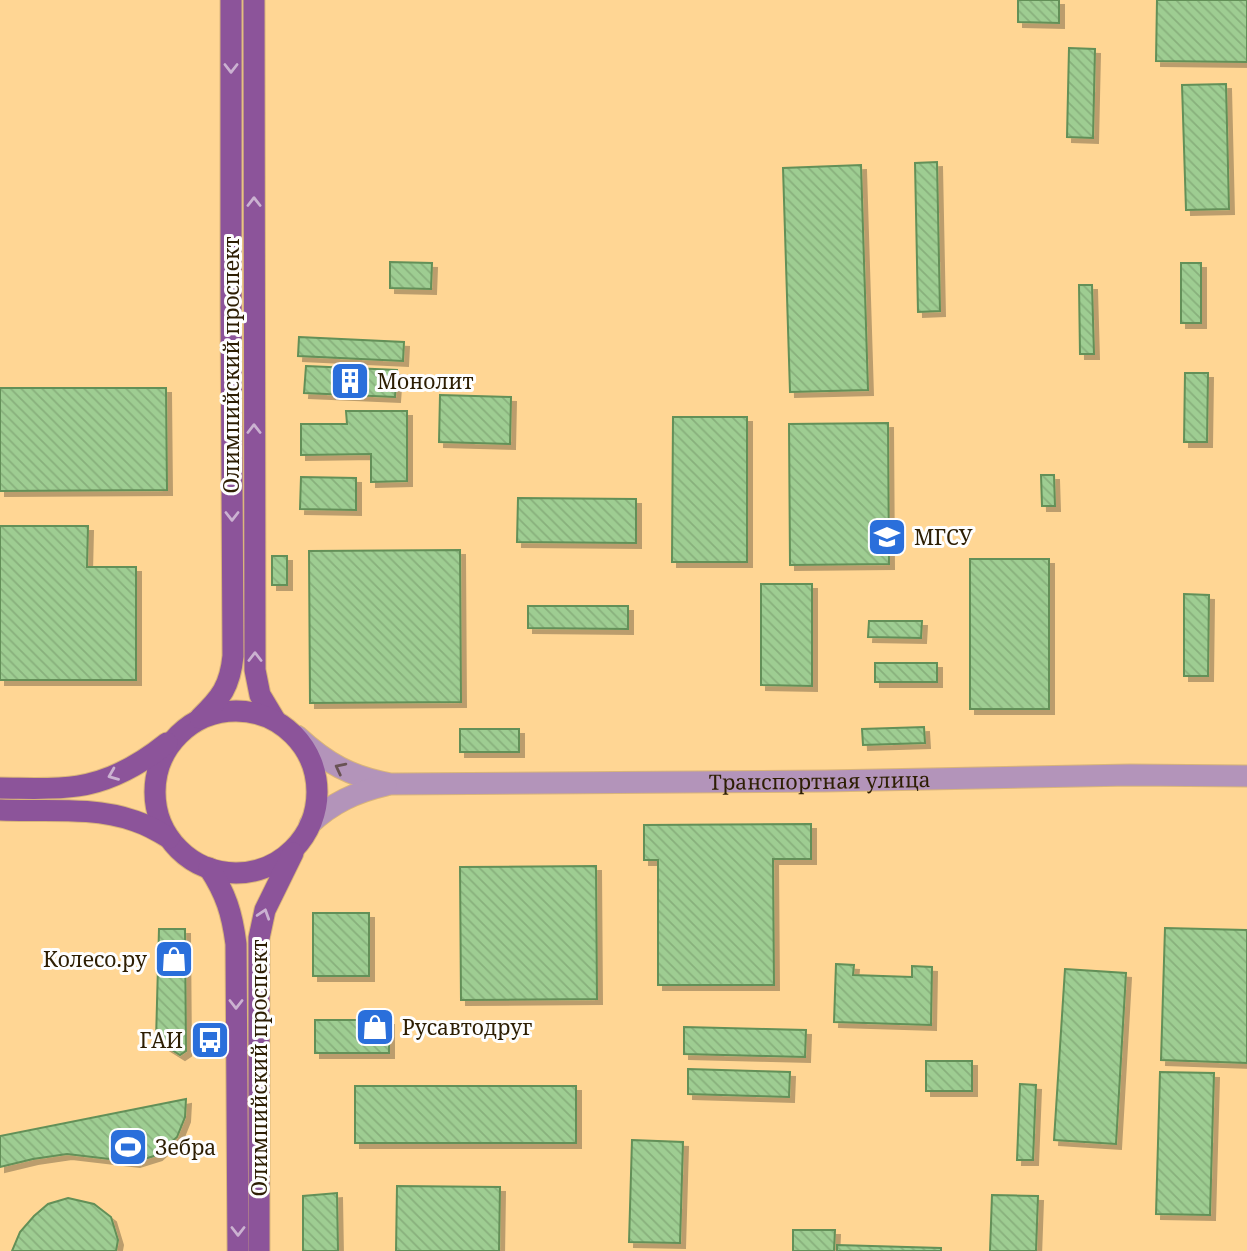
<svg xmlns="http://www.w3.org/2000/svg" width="1247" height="1251" viewBox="0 0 1247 1251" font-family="'Noto Serif',serif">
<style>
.building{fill:url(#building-back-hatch);stroke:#639058;stroke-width:2;filter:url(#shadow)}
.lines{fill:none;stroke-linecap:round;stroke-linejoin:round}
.minor-casing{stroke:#d9b57a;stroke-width:23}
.major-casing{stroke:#d9b57a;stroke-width:23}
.minor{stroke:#b394ba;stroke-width:21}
.major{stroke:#8c549a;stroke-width:21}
.oneway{stroke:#cbb2d1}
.oneway2{stroke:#695355}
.labels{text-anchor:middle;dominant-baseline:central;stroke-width:6;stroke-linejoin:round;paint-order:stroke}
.street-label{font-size:21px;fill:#2d1e03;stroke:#fefefe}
.poi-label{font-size:21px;fill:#2d1e03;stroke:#fefefe;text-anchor:start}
</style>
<defs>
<pattern id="building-back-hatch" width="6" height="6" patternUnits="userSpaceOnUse" patternTransform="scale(1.75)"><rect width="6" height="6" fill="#9ecd92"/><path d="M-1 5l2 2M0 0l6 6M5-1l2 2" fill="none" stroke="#88b07c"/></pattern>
<filter id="shadow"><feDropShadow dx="5" dy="5" stdDeviation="0" flood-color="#0004"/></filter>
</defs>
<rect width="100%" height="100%" fill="#ffd694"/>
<g class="building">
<polygon points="1018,0 1059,0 1059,23 1018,22"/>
<polygon points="1157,0 1247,0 1247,62 1156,61"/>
<polygon points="1069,48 1095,49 1093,138 1067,137"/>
<polygon points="1226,84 1229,209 1186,210 1182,85"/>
<polygon points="937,162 940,311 918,312 915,163"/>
<polygon points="861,165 868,390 790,392 783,168"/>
<polygon points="390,262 432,263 431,289 390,288"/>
<rect x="1181" y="263" width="20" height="60"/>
<polygon points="1079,285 1092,285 1094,354 1080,354"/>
<polygon points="299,337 404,342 403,361 298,356"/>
<polygon points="306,366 397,370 395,397 304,393"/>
<polygon points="1185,373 1208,373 1207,442 1184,442"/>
<polygon points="0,388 166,388 167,490 0,491"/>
<polygon points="440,395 511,397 510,444 439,442"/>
<polygon points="346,411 407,411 407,481 371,482 371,454 301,455 301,424 347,424"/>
<polygon points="673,417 747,417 747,562 672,562"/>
<polygon points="888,423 889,564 790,565 789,424"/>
<polygon points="1041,475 1054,475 1055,506 1042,506"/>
<polygon points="301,477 356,478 356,510 300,509"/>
<polygon points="518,498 636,499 636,543 517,542"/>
<polygon points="0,526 88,526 87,567 136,567 136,680 0,680"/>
<polygon points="460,550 461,702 310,703 309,551"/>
<rect x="272" y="556" width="15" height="29"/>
<rect x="970" y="559" width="79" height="150"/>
<polygon points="761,584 812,584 812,686 761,685"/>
<polygon points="1184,594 1209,595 1208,676 1184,676"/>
<polygon points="528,606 628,606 628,629 528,628"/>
<polygon points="869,621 922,621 921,638 868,637"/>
<rect x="875" y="663" width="62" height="19"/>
<polygon points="924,727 925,743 863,745 862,729"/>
<rect x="460" y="729" width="59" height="23"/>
<polygon points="811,824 811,859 773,859 774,985 658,985 658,860 644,860 644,825"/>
<polygon points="596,866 597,999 461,1000 460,867"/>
<rect x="313" y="913" width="56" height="63"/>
<polygon points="1165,928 1247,930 1247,1063 1161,1060"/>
<polygon points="159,929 185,929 186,1051 180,1055 156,1040"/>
<polygon points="836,964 854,965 853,975 912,977 912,966 932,967 931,1025 834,1022"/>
<polygon points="1065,969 1126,973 1116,1144 1054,1140"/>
<rect x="315" y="1020" width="74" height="33"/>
<polygon points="684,1027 806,1030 805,1057 684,1054"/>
<rect x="926" y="1061" width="46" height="30"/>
<polygon points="688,1069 790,1072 789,1097 688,1094"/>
<polygon points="1160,1072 1214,1073 1210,1215 1156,1214"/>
<polygon points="1020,1084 1036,1085 1033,1160 1017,1160"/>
<rect x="355" y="1086" width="221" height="57"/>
<polygon points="186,1099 185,1117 177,1137 157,1155 135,1162 67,1154 33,1159 0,1167 0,1136"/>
<polygon points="632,1140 683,1142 680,1243 629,1242"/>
<polygon points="397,1186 500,1187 499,1251 396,1251"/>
<polygon points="337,1193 338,1251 303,1251 303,1196"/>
<polygon points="992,1195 1038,1196 1036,1251 990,1251"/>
<polygon points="68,1198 94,1204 111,1217 118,1240 116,1251 12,1251 20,1232 34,1216 48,1204"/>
<polygon points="793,1230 835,1230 834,1251 793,1251"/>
<polygon points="837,1245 941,1248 941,1251 837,1251"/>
</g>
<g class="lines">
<g class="minor-casing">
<g id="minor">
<path id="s1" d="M 297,736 C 326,763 351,777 391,784 L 825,781 L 1130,775 L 1247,776"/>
<path d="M 310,824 C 332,803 356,792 386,785"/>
</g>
</g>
<g class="major-casing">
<g id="major">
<polyline points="254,0 255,670 260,695 275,720"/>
<circle cx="236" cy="792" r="81"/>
<path d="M 200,718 C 221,698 230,686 233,656 L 231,305 L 231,0"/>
<path d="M 0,788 C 25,788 53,790 78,786 C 111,781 141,764 167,743"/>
<path d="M 0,810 C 44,812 92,806 135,821 C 147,825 158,831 169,838"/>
<path d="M 209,868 C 226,894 232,913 236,944 L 238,1251"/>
<polyline points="259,1251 259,938 265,910 293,853"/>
</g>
</g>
<use href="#minor" class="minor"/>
<use href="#major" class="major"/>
</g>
<defs><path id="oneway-chevron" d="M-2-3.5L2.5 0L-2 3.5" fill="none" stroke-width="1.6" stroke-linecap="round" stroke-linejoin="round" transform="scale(1.75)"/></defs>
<g class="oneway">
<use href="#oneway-chevron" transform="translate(231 68) rotate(90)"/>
<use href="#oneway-chevron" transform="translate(254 202) rotate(-90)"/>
<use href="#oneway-chevron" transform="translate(254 429) rotate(-90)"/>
<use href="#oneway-chevron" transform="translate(232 516) rotate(90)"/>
<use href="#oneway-chevron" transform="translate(255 657) rotate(-90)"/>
<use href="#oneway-chevron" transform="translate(113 775) rotate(158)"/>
<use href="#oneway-chevron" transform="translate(264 914) rotate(-72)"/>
<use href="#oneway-chevron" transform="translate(236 1004) rotate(90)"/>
<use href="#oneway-chevron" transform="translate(238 1231) rotate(90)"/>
</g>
<use class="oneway2" href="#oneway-chevron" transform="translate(340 768) rotate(-153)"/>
<defs>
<g id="building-square" transform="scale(2.0125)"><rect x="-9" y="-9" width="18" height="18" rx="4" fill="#2a6fdb" stroke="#fefefe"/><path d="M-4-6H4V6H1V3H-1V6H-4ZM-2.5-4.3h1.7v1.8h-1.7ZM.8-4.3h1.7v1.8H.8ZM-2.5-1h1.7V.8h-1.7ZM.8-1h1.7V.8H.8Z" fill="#fff"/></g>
<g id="university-square" transform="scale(2.0125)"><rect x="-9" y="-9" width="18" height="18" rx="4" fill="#2a6fdb" stroke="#fefefe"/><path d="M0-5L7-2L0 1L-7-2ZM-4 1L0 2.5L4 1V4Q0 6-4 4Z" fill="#fff"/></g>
<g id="shop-square" transform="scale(2.0125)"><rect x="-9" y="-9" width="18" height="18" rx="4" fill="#2a6fdb" stroke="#fefefe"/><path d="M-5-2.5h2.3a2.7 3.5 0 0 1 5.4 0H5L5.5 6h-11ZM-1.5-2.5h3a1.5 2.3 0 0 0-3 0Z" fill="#fff"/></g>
<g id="bus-square" transform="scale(2.0125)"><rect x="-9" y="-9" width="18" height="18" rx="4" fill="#2a6fdb" stroke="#fefefe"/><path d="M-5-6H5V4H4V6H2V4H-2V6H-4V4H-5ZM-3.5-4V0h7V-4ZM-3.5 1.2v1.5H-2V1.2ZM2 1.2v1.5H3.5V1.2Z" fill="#fff"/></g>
<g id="stadium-square" transform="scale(2.0125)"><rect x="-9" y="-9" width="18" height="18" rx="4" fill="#2a6fdb" stroke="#fefefe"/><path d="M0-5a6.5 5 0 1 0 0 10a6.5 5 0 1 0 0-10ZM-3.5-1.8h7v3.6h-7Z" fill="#fff"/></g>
</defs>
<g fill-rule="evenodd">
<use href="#building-square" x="350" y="381"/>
<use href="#university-square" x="887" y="537"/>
<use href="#shop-square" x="174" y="959"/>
<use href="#shop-square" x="375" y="1027"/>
<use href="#bus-square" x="210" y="1040"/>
<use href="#stadium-square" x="128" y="1147"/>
</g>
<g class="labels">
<g class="street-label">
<text transform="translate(231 365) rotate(-90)">Олимпийский проспект</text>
<text stroke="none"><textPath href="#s1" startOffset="536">Транспортная улица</textPath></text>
<text transform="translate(259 1068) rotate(-90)">Олимпийский проспект</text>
</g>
<g class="poi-label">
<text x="377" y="381">Монолит</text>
<text x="914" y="537">МГСУ</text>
<text x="147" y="959" text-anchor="end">Колесо.ру</text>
<text x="402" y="1027">Русавтодруг</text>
<text x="183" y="1040" text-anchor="end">ГАИ</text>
<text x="155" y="1147">Зебра</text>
</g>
</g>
</svg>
